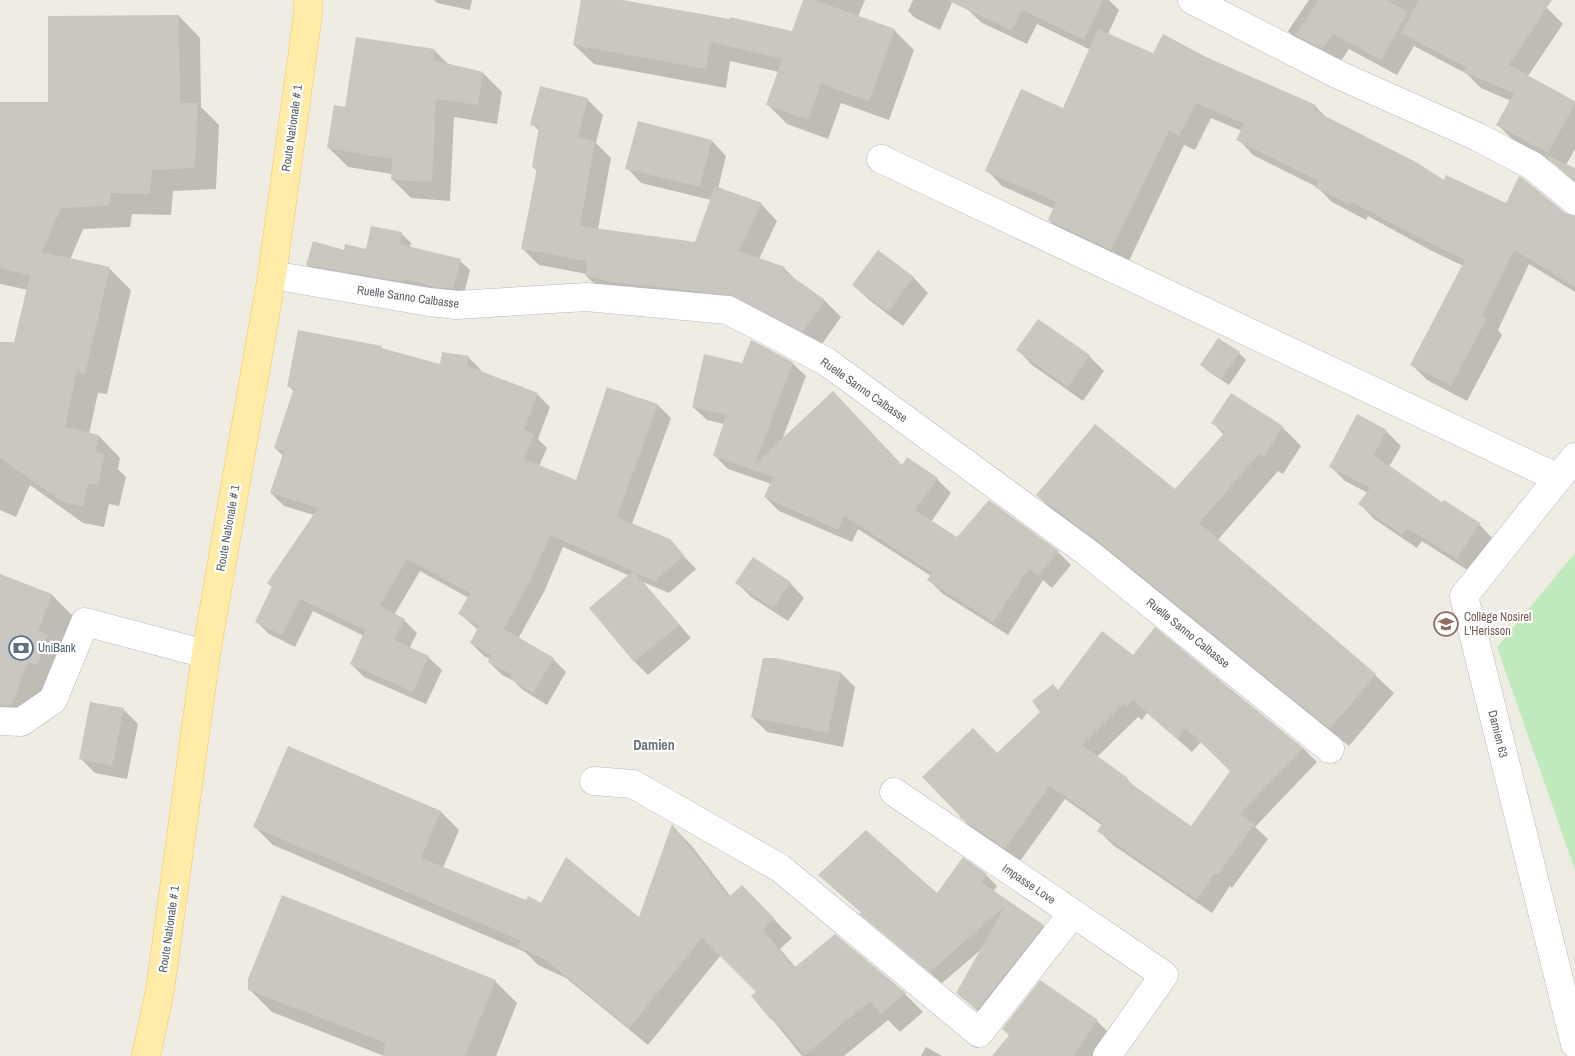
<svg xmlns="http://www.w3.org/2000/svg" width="1575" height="1056" viewBox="0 0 1575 1056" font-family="'Archivo Narrow',sans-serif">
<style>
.green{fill:#c0e9be}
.shadow{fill:#0003;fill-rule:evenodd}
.building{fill:#cac7c0;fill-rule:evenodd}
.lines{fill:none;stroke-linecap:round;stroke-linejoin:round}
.minor-casing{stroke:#b6babf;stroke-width:29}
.major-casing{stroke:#fdc34f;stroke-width:29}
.minor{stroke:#fff;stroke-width:28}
.major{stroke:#ffeca9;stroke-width:28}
.labels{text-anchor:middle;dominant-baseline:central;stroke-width:4.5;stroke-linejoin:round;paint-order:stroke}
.street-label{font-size:12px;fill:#5b6065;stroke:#fff}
.education-label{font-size:12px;fill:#785e54;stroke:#fff;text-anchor:start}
.service-label{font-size:12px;fill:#4e5e75;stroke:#fff;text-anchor:start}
.neighbourhood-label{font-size:14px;font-weight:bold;fill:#6c7277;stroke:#fff}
</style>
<rect width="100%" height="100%" fill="#efece3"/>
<polygon class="green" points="1575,553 1575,870 1497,647"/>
<g class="shadow">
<polygon points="434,0 472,0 470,10 437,3"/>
<polygon points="583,0 615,0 793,32 804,0 865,0 858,17 894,30 914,50 889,120 841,103 828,139 787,124 767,104 779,72 730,61 726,88 594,64 574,45"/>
<polygon points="913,0 953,0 940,30 915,18 908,11"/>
<polygon points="971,0 1109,0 1119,10 1108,34 1153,55 1206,58 1315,106 1329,120 1444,182 1507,205 1575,217 1575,292 1529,264 1498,330 1502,335 1467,401 1427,380 1412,365 1463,266 1428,249 1368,216 1366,220 1332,202 1317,187 1253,155 1238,139 1242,131 1211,118 1195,150 1184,145 1127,265 1064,235 1049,220 1054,209 1002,186 987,170 1064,109 1091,50 1037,24 1027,44 982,23 967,9"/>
<polygon points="1309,0 1536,0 1547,8 1563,24 1528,76 1575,102 1575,149 1566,165 1575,169 1575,182 1552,162 1514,141 1498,125 1511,101 1481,88 1467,74 1414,46 1397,75 1349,49 1339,64 1304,46 1288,31"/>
<polygon points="179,16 200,38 201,107 219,125 216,189 173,191 171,215 132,214 130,227 83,229 70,260 110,269 131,290 107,394 98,393 89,434 99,436 120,458 118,469 126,477 119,506 109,504 104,527 83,523 30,485 16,517 0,510 0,343 15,344 28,290 0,284 0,103 50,103"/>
<polygon points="435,51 449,65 483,73 502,92 497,124 454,117 450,201 411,198 392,179 392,174 348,167 329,148"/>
<polygon points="587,99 603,115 596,143 611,158 598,229 696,243 711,200 641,183 627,168 712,141 726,156 718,189 761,204 777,221 759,259 784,268 800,284 825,301 841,317 820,347 603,292 586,276 587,274 539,265 523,249 537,171 533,167 540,132 532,124"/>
<polygon points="401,233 411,243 410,248 460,261 470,270 463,298 317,274 307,265 345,252 367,250"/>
<polygon points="878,252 914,278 928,293 903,326 868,299 853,285"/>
<polygon points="1038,321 1089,356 1104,371 1083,401 1032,365 1018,350"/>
<polygon points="299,332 381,347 384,350 441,366 468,357 481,370 481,373 537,394 550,407 538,439 547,448 539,466 576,482 608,388 658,405 671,418 632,524 669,540 696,569 669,593 643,582 691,638 648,675 635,662 591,608 630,576 563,547 544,592 518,639 553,659 566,672 547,705 523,690 514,681 502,675 489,662 490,659 484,656 471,643 478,630 460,614 469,598 420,571 394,615 404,620 417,633 409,649 428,657 442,670 426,704 364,677 351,664 364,636 313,611 295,647 269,634 256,621 273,588 268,583 314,515 284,506 271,493 283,456 275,448 294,392 289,386"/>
<polygon points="1239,353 1246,360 1229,385 1209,372 1202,365"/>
<polygon points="792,363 806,376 782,440 902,466 937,479 951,493 931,522 957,539 1058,552 1071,565 1052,588 1043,580 1008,635 943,594 929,580 931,576 858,529 852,542 779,511 765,497 771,484 728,469 714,455 724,424 707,420 693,407 743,365"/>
<polygon points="1231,395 1282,427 1301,446 1283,474 1278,471 1217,541 1375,675 1394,693 1349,746 1118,559 1055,513 1037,495 1175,491 1224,435 1213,423"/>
<polygon points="1386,431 1401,446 1389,467 1443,504 1479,524 1493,539 1472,573 1422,541 1417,548 1374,519 1360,504 1368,493 1345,481 1331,467"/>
<polygon points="0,575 52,595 79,622 42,724 0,708"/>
<polygon points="737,583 790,583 804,598 788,621 751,597"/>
<path d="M 1155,629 L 1303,748 L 1317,762 L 1255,827 L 1268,839 L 1232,888 L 1230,886 L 1212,913 L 1113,845 L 1099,831 L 1103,826 L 1065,799 L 1020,861 L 974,831 L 961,817 L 997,755 L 1042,712 L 1059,692 L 1133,657 ZM 1147,713 L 1192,752 L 1201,742 L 1231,771 L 1191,828 L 1140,792 L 1127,779 L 1097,757 L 1138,717 L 1142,720 Z"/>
<polygon points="841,673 855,687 843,747 767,732 752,717"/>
<polygon points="123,709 138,724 127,779 95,773 80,758"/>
<polygon points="441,812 459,830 443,868 526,902 640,919 673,827 691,845 731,897 742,886 792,938 780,949 796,968 905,994 923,1012 900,1032 888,1020 844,1056 802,1056 753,996 758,992 721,955 648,1045 566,978 538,965 525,952 273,845 255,827"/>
<polygon points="986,875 997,886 993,892 1043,926 1055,937 989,1021 957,993 983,948 942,983 873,925 862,913 832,887 937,895"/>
<polygon points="495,981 517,1003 496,1056 384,1056 272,1012 250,990"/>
<polygon points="1097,1021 1111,1035 1097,1056 993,1056"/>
<polygon points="926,1047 942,1056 921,1056"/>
</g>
<g class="building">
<polygon points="581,0 622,0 730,19 730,17 792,31 803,0 814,0 895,29 869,101 821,84 808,120 766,105 782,59 711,42 706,69 573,45"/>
<polygon points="946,0 1103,0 1084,40 1022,10 1012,30"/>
<polygon points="1319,0 1386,0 1408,12 1381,60 1333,34 1322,49 1295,35"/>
<polygon points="1419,0 1552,0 1509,65 1575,101 1575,104 1548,153 1496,125 1514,93 1463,72 1466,67 1401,33"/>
<polygon points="179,15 180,103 198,103 195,168 152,170 150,194 111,193 109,206 61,208 42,252 110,267 85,374 77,372 65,427 99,435 96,452 105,454 98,485 88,483 83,507 61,501 0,458 0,342 14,342 30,275 0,268 0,102 48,102 48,16"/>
<polygon points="1098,29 1153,53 1163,34 1206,57 1316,105 1313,110 1416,162 1444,180 1446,175 1506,203 1519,176 1524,179 1565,213 1575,216 1575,287 1514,250 1482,316 1487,318 1451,386 1410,365 1465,260 1411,234 1352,202 1350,205 1315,187 1319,181 1236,140 1244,124 1196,103 1179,136 1169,131 1111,250 1048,220 1056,202 985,171 1021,89 1063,108"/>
<polygon points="356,37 435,49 433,60 483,72 478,105 436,99 432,182 391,180 392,159 327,148 334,105 345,107"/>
<polygon points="540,86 588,98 578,137 595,141 580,226 695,242 715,186 762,203 739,251 785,267 783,270 825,300 803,332 730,295 612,282 585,276 587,261 521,249 537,168 532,167 539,127 530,125"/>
<polygon points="638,121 712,140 700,187 625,169"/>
<polygon points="1542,153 1575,168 1575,181 1543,154"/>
<polygon points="371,226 402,232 399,244 461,259 453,289 436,287 404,279 403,282 306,265 313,241 344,250 345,244 366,249"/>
<polygon points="878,250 914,277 888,312 852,285"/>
<polygon points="1038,319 1090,355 1068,387 1016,350"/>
<polygon points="298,330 382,346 381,348 440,364 442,352 469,356 467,366 538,393 524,430 534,434 524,459 576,480 607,387 658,404 617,517 670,539 684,555 655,581 634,572 679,625 634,662 589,608 633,571 550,535 531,579 504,629 554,658 533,693 509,678 511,674 488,662 491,655 470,643 479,626 458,614 470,593 407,559 380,606 405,619 394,640 429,656 413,692 350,664 365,630 300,599 282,635 255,622 272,586 267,583 318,508 270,493 284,451 274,448 294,388 287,387"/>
<polygon points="1218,338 1240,352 1221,379 1200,365"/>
<polygon points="751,340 793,362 755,464 833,391 902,465 907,457 938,478 915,510 957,537 989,500 1059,551 1038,576 1029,568 993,622 927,580 932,573 844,516 838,530 764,497 773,477 713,456 726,415 692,407 704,354 742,363"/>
<polygon points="1231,393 1283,426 1264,457 1259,454 1199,523 1376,674 1330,729 1098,541 1036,495 1095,424 1175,489 1225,432 1211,423"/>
<polygon points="1357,414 1387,430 1374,455 1442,502 1444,500 1480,523 1457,559 1407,528 1402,535 1358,504 1370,488 1329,467"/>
<polygon points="753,557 791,582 773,608 735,583"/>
<polygon points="0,574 52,594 38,631 48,635 37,665 28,662 11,706 0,705"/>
<path d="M 1155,627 L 1303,748 L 1240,814 L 1254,824 L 1218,875 L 1215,873 L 1197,900 L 1097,831 L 1103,823 L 1050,786 L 1005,848 L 959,817 L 960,816 L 922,777 L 973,728 L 997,753 L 1040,712 L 1032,701 L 1053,684 L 1058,690 L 1102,631 L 1133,655 ZM 1133,700 L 1177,739 L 1186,728 L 1230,771 L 1191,826 L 1126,780 L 1128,778 L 1082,745 L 1123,704 L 1127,707 Z"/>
<polygon points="763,658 775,658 841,672 828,733 751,717"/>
<polygon points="90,702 124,708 112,766 79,759"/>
<polygon points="288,746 441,811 421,858 526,900 528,896 541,903 566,857 639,917 672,824 729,897 742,885 774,918 763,930 794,968 835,934 906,993 881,1014 870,1001 805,1055 773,1019 771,1020 751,996 756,992 702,938 629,1028 546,960 518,947 520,940 253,827"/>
<polygon points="866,830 937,893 963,857 987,874 981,882 1044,925 977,1010 956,993 1005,906 930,972 859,914 861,912 818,875"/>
<polygon points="282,895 496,980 465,1056 383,1056 386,1043 248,990 248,979"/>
<polygon points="1040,980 1098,1020 1073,1056 992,1056 1009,1035 1002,1029"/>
</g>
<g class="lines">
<g class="minor-casing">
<g id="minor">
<polyline points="1192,0 1339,75 1478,137 1533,166 1575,201"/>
<polyline points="881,159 1558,478"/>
<polyline points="272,275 429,302 457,305 586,297 728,310 827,362 1088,553 1330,749"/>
<polyline points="1575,457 1464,596 1575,1044"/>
<polyline points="0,721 21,722 53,700 85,622 206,654"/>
<polyline points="594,781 633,784 780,868 979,1033 1073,913"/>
<polyline points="894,792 1164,975 1107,1056"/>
</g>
</g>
<g class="major-casing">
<polyline id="major" points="146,1056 160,990 206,654 272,275 308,14 308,0"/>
</g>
<use href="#minor" class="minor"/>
<use href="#major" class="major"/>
</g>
<defs>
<g id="school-ring" transform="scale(1.25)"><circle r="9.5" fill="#fff" stroke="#8d6e63" stroke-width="1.5"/><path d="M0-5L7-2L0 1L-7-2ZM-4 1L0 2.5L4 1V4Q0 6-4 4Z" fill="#8d6e63"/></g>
<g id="bank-ring" transform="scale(1.25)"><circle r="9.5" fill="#fff" stroke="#5c6f8a" stroke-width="1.5"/><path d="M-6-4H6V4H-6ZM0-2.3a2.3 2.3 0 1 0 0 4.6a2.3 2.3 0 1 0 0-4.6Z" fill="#5c6f8a"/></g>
</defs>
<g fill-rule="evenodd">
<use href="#school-ring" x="1446" y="624"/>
<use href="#bank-ring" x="21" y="648"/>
</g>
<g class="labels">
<g class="street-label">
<text transform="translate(292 128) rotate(-82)">Route Nationale # 1</text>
<text transform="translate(408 297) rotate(8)">Ruelle Sanno Calbasse</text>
<text transform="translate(864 390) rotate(35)">Ruelle Sanno Calbasse</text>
<text transform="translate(228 528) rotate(-80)">Route Nationale # 1</text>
<text transform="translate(1188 633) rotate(39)">Ruelle Sanno Calbasse</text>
<text transform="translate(1498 734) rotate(76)">Damien 63</text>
<text transform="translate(1029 884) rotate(34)">Impasse Love</text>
<text transform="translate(169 929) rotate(-82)">Route Nationale # 1</text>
</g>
<g class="education-label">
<text x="1464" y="617">Collège Nosirel<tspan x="1464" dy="14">L'Herisson</tspan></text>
</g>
<g class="service-label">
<text x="38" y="648">UniBank</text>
</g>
<g class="neighbourhood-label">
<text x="654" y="745">Damien</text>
</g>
</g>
</svg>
